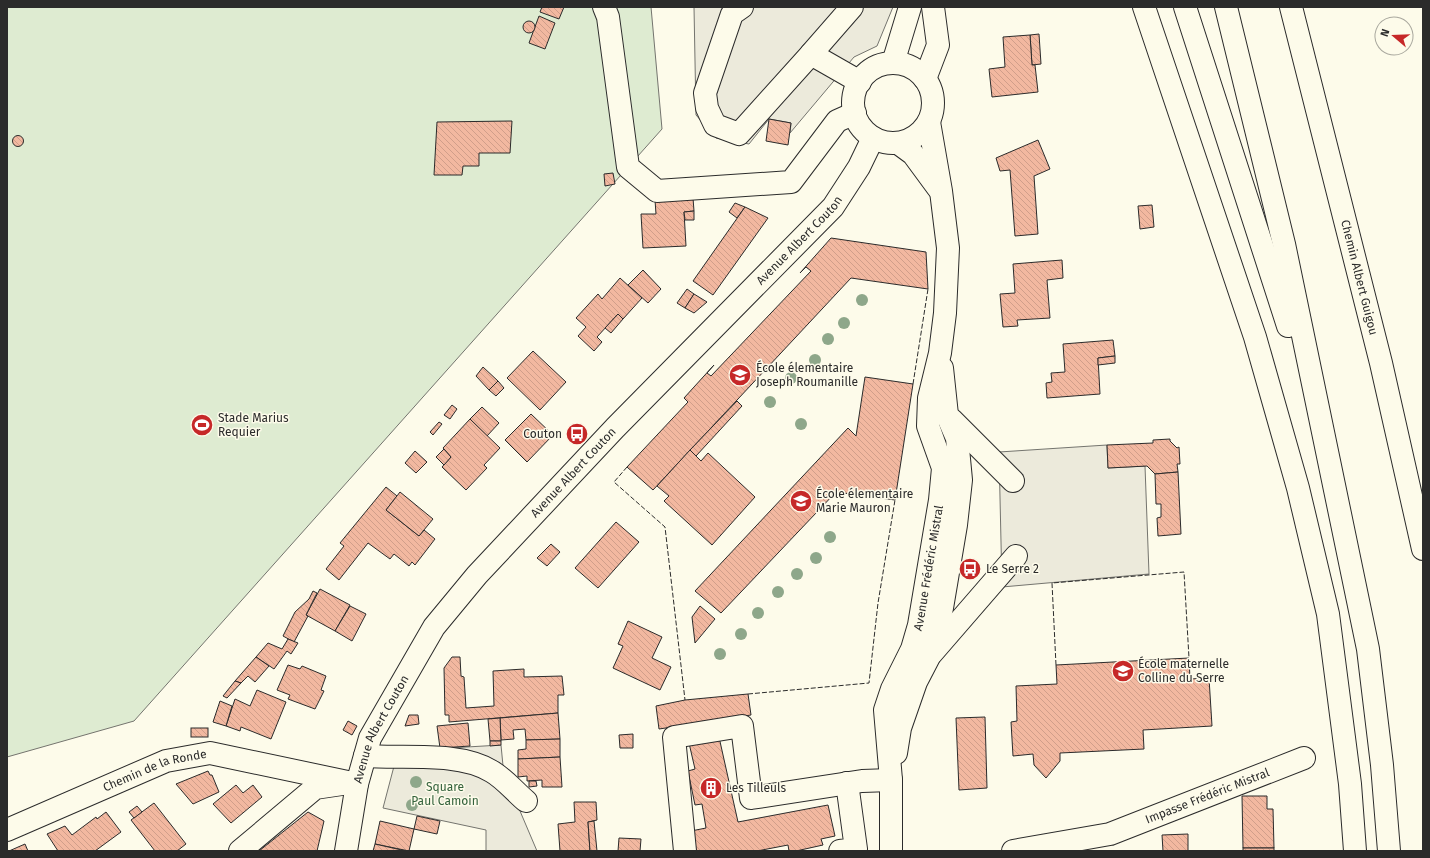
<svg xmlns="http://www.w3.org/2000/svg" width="1430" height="858" viewBox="0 0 1430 858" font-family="'Fira Sans',sans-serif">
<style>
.green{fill:#deebd1;stroke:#74746e}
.parking{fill:#eceadb;stroke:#74746e}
.building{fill:url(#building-back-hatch);stroke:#2b2b2b}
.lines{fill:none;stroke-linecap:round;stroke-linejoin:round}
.minor-casing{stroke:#2b2b2b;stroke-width:24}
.highway-casing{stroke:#2b2b2b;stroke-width:24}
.minor{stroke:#fdfbea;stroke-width:22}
.highway{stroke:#fdfbea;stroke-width:22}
.fence{stroke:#2b2b2b;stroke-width:1;stroke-dasharray:5 2;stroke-linecap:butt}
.tree{fill:#8ea78a}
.labels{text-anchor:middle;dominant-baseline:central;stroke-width:3;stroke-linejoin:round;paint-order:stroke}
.street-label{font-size:12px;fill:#2b2b2b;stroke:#fdfbea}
.poi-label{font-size:12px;fill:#2b2b2b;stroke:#fdfbea;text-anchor:start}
.park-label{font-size:12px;fill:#34623c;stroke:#fdfbea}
</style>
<defs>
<pattern id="building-back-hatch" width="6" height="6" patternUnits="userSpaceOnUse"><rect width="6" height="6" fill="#f2b8a0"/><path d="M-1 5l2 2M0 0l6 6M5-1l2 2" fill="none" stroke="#d09e8a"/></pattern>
</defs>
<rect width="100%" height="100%" fill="#fdfbea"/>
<polygon class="green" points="7,7 651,7 662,129 134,721 7,757"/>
<g class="parking">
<polygon points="694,7 893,7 877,46 854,57 790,133 791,123 769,119 749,144 716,138 696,115"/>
<polygon points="1107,445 1108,468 1145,466 1149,574 1002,587 999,452"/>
<polygon points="501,745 506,797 520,811 537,851 486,851 486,830 383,808 398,751"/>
</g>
<g class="building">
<polygon points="542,7 564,7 559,19 540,12"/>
<polygon points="539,16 555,23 545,49 529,43"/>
<circle cx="529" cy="27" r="6"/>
<polygon points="1039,34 1041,64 1032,65 1030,35"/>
<polygon points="1030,35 1032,65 1035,65 1038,92 992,97 989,69 1005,67 1003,37"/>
<polygon points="769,119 791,123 788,145 766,141"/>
<polygon points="512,121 510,153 479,153 479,166 463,166 462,175 434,175 437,122"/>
<circle cx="18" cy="141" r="5.5"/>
<polygon points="1038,140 1050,169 1034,176 1038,234 1015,236 1010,170 1000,171 996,158"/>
<polygon points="613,173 615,184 605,186 604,174"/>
<polygon points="693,198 694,211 684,212 686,246 643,248 641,214 656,214 655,200"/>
<polygon points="735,203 745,207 737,218 729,212"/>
<polygon points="1152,205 1154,227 1140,229 1138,206"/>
<polygon points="745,207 768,218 713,295 693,281"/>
<polygon points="694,211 694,220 685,220 684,212"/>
<polygon points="831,238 926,252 928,289 851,278 653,490 627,467 688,402 684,398 714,365 707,373 711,376 811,271 806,267 800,273"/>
<polygon points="1062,260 1063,278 1047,280 1050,318 1017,320 1018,326 1003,327 1000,294 1015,293 1013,264"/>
<polygon points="643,270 661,289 648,303 628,285"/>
<polygon points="620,278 642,298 623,319 618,314 597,337 602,342 594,351 578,336 586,327 576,318 598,294 602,299"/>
<polygon points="687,289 694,294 685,308 677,303"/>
<polygon points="694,294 707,302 694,313 685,308"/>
<polygon points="618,314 623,319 611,333 605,328"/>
<polygon points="1113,340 1115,356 1098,358 1100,394 1047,398 1046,383 1052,382 1051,373 1065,372 1063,344"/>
<polygon points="533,351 566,382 540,410 507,378"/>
<polygon points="1115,356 1115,363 1098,365 1098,358"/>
<polygon points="483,367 498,381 489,390 476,376"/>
<polygon points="865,377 913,384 895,500 836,492 721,613 695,591 848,428 856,436"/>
<polygon points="498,381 504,388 496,396 489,390"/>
<polygon points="737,401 742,406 696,456 690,450"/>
<polygon points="452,405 457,409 450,419 444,415"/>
<polygon points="482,407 499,423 487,436 470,419"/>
<polygon points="531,414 553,435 527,462 505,440"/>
<polygon points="470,419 500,448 484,465 487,468 466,490 442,467 451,457 443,448"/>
<polygon points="439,422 442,424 433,435 430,432"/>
<polygon points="1170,439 1170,441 1177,448 1179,447 1180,464 1177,464 1178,472 1155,474 1147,466 1108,468 1107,445 1153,443 1153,440"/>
<polygon points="444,449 451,457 444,465 436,457"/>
<polygon points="690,450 701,461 708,453 755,497 712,545 664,501 669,496 657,486"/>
<polygon points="415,451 427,462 416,473 405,463"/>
<polygon points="1178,472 1181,534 1158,536 1157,518 1161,517 1161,504 1156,504 1155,474"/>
<polygon points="386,487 397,496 386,510 419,536 424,530 435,539 415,565 412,562 409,566 394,554 390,559 368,543 339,580 326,569 344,546 340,543"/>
<polygon points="400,492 433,519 419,536 386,510"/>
<polygon points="616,522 639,542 598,588 575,568"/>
<polygon points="551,544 560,552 547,566 537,558"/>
<polygon points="320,589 350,605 335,631 306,615"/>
<polygon points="313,591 317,593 306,615 308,616 294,642 283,636 295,612 309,599"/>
<polygon points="350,606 366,614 352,641 335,631"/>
<polygon points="700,606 715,619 695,643 692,617"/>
<polygon points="628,621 662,637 652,658 671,667 660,690 613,668 623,646 618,644"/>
<polygon points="288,639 298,643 291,654 287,651 274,669 256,657 268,643 282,649"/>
<polygon points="256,657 269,666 255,682 248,676 241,683 235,681"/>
<polygon points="452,657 460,657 461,676 464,677 466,708 494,706 493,671 524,669 524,677 562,676 564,695 558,695 558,713 449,722 449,715 445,715 444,668"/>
<polygon points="1189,658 1190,679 1209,678 1212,726 1143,730 1144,749 1060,753 1060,761 1046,778 1034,765 1033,754 1013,756 1011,722 1017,721 1016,686 1057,684 1056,665"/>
<polygon points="288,665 300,669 302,666 326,676 321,690 324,691 315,709 288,699 290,695 277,690"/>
<polygon points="235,681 241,683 227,698 223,696"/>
<polygon points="257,690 286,702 271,739 241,727 240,731 226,726 235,699 250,706"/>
<polygon points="748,694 751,715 659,729 656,706 685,700"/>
<polygon points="220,701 232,706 226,726 213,722"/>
<polygon points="558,713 560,739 526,740 525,729 513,730 514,739 501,740 500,718"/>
<polygon points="409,715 418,715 419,724 405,726"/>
<polygon points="985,717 987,788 959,790 956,718"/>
<polygon points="500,718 501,741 490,741 488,719"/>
<polygon points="348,721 357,726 352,735 343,730"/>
<polygon points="468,723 470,746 440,748 437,726"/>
<rect x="191" y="728" width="17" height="9"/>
<polygon points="633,734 633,748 620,748 619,735"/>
<polygon points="719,737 738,822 828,805 835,836 821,839 823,845 796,851 789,851 788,845 757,851 695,851 691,831 706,828 702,804 695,805 688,771 695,769 689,743"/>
<polygon points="560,739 560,757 518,759 518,750 526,749 526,740"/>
<polygon points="490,741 501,741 501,745 490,746"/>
<polygon points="560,757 562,787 542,787 542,780 527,781 527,776 518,777 518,759"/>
<polygon points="208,771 210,775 212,775 219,792 193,804 176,784"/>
<polygon points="529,781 536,781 537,786 529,787"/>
<polygon points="236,785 243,793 253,785 262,797 231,823 213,804"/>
<polygon points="1242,796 1267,796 1267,809 1273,809 1274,848 1243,848"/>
<polygon points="574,802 596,802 597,820 588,822 590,851 560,851 558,824 575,822"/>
<polygon points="154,803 186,844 177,851 155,851 131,820"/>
<polygon points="137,806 142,812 134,818 129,812"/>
<polygon points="106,812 121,832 95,851 58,851 47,834 65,826 72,835 96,817 97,819"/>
<polygon points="308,812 324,821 317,851 259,851"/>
<polygon points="417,816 440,821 437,834 414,829"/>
<polygon points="380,821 414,829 409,851 375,844"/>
<polygon points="594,821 597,851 590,851 588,822"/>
<polygon points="1188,834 1188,851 1163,851 1162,835"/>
<polygon points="619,838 641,839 640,851 618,851"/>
<polygon points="25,844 28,851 9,851"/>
<polygon points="375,844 406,851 373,851"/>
<rect x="1243" y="848" width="31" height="3"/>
</g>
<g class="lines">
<g class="minor-casing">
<g id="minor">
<polyline points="604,7 608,17 628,167 657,191 791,182 837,121 855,113"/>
<polyline points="742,7 732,14 705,93 707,108 715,125 739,134 811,54"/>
<polyline points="852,7 811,54 860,82"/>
<path id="s1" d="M 1291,7 L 1381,363 L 1423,549"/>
<polyline points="893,63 910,7"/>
<circle cx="893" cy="103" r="40"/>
<polyline points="925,79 938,45 933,7"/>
<polyline points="898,143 913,154 938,188"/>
<polyline points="952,420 1013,481"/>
<polyline points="932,653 1016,556"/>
<polyline points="896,753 900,728 916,682 930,655 942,608 956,525 961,480 957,438 947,415 942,368"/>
<path d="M 365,756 C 403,759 458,751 491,771 C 504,778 515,792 526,801"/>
<path id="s2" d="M 7,830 L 166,761 L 210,753 L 357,784"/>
<polyline points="240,851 315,788 342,784"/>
<path id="s3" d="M 346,851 L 357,784 L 370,738 L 434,627 L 477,575 L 615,428 L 833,207 L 859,167 L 873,138"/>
<polyline points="685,851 674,737 742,726 751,798 862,781 891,780"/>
<polyline points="840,851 856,849 847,783"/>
<path id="s4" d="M 891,851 L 891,780 L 885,710 L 892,689 L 912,649 L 919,625 L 940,500 L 943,468 L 928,426 L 929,398 L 940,353 L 945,313 L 948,248 L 941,191 L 929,122"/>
<path id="s5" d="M 1013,851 L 1110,834 L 1304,758"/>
</g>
</g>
<g class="highway-casing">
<g id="highway">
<polyline points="1144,7 1255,337 1298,488 1328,614 1350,784 1355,851"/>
<polyline points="1185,7 1288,326"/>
<polyline points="1226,7 1284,244 1368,649 1382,765 1389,851"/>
</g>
</g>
<use href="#minor" class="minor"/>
<use href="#highway" class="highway"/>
<g class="fence">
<polyline points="913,384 928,289"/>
<polyline points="627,467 614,482 665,527 685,700"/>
<polyline points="1056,665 1052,583 1184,572 1189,658"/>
<polyline points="748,694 869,683 878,603 895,500"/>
</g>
</g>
<g class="tree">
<circle cx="862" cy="300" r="6"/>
<circle cx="844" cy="323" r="6"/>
<circle cx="828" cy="339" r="6"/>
<circle cx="815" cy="360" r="6"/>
<circle cx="791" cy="378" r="6"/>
<circle cx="770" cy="402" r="6"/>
<circle cx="801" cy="424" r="6"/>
<circle cx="830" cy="537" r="6"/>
<circle cx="816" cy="558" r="6"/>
<circle cx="797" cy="574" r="6"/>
<circle cx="778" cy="592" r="6"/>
<circle cx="758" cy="613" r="6"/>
<circle cx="741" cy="634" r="6"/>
<circle cx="720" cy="654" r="6"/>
<circle cx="416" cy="782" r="6"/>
<circle cx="412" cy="805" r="6"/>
</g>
<defs>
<g id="school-disc" transform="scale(1.15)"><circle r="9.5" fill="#c62828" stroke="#fdfbea"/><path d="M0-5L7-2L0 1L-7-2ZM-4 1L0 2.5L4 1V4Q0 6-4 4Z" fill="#fff"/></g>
<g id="stadium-disc" transform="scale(1.15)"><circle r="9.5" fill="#c62828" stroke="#fdfbea"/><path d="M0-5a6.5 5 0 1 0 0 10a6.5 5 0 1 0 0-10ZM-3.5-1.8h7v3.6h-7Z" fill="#fff"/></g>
<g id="bus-disc" transform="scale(1.15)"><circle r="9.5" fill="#c62828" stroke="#fdfbea"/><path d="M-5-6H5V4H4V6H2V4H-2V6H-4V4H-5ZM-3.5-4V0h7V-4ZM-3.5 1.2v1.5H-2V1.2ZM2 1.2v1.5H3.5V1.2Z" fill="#fff"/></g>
<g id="building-disc" transform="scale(1.15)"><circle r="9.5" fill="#c62828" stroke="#fdfbea"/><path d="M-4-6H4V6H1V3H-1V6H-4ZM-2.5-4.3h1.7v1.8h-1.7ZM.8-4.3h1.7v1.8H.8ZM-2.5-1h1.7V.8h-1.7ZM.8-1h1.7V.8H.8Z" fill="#fff"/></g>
</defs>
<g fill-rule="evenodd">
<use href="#school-disc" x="740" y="375"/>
<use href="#stadium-disc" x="202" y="425"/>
<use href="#bus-disc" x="577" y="434"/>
<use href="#school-disc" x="801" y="501"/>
<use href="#bus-disc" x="970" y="569"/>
<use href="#school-disc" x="1123" y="671"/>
<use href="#building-disc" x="711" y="788"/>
</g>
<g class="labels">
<g class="street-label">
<text stroke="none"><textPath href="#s3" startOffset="776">Avenue Albert Couton</textPath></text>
<text stroke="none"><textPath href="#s1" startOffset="279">Chemin Albert Guigou</textPath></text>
<text stroke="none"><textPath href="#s3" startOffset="452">Avenue Albert Couton</textPath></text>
<text stroke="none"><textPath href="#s4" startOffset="291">Avenue Frédéric Mistral</textPath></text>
<text stroke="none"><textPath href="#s3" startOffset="128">Avenue Albert Couton</textPath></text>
<text stroke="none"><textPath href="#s2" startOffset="160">Chemin de la Ronde</textPath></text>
<text stroke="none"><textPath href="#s5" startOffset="203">Impasse Frédéric Mistral</textPath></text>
</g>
<g class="poi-label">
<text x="756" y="368">École élementaire<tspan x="756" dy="14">Joseph Roumanille</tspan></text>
<text x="218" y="418">Stade Marius<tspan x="218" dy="14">Requier</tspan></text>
<text x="562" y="434" text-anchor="end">Couton</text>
<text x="816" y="494">École élementaire<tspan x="816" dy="14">Marie Mauron</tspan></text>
<text x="986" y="569">Le Serre 2</text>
<text x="1138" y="664">École maternelle<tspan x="1138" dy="14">Colline du Serre</tspan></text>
<text x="726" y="788">Les Tilleuls</text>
</g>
<g class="park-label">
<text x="445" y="787">Square<tspan x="445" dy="14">Paul Camoin</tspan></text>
</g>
</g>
<rect width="1430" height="858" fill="none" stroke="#2b2b2b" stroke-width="16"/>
<g transform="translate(1394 36) rotate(289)"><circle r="19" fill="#fdfbea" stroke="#a9a89e"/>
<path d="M0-3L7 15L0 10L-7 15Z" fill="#c62828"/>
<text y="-6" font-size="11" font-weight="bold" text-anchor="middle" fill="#2b2b2b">N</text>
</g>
</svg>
